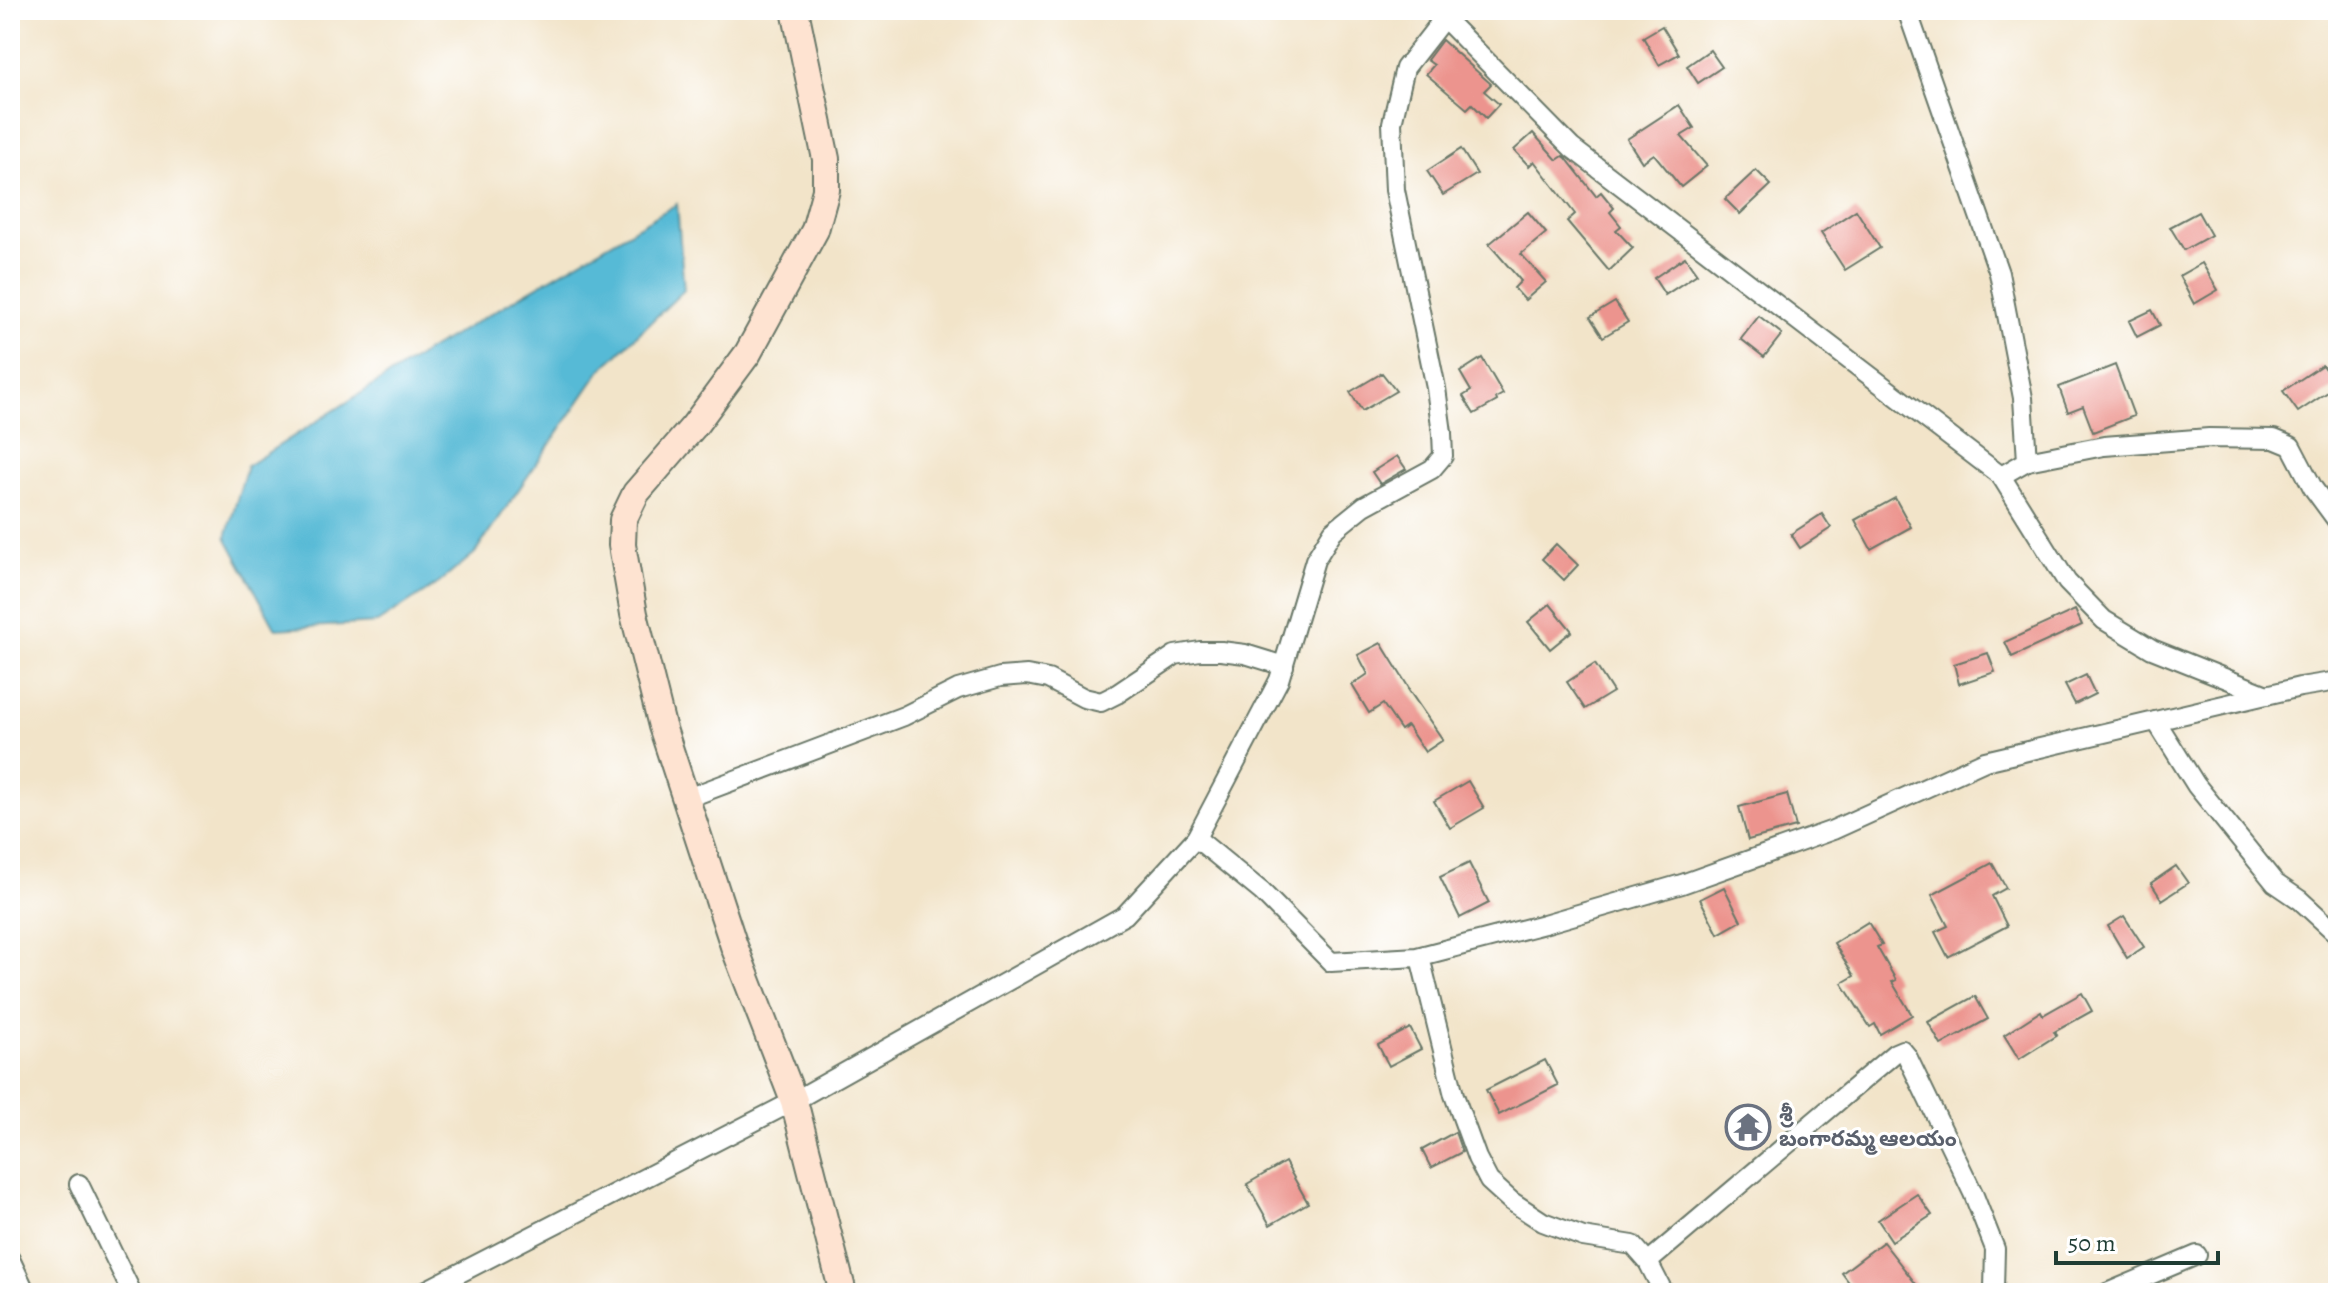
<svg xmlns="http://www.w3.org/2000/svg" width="2348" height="1303" viewBox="0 0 2348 1303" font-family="Alegreya,'Noto Sans Telugu',serif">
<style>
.water{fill:#57bad6;stroke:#3b7c85;stroke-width:2}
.building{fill:#ec948e}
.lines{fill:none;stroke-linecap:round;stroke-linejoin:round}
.street-casing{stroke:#697768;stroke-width:22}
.secondary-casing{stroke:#697768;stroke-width:30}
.street{stroke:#fff;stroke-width:18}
.secondary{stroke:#fee3d1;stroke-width:26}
.labels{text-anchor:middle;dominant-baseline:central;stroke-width:6;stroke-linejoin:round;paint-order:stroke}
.worship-label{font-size:22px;font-weight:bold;fill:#5b616d;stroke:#fff;text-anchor:start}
</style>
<rect width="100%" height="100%" fill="#fff"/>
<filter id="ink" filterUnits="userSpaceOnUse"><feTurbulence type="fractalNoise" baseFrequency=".0125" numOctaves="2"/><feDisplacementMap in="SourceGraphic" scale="16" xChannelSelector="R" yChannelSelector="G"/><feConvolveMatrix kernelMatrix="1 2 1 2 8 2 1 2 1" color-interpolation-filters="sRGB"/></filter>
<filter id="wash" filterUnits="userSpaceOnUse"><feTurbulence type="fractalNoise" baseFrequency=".006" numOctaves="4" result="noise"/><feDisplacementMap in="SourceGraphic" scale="32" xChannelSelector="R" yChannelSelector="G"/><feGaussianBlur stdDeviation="1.8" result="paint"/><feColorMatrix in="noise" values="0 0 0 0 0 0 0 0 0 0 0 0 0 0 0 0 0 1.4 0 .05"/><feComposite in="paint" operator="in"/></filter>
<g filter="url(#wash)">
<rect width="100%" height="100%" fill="#f2e4c9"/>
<polygon class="water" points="677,204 684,290 601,370 475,553 439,583 377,623 276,629 226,537 247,466 432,348"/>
<g id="blocks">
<g class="building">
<polygon points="1662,26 1679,54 1659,65 1643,37"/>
<polygon points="1442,40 1491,84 1484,91 1499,104 1486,118 1472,104 1467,109 1426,74 1434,65 1427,60"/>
<polygon points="1710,50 1722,67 1698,83 1687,66"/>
<polygon points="1679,105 1694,128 1681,136 1707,166 1681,187 1654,154 1642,162 1627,139"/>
<polygon points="1533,133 1557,160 1563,156 1566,158 1596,196 1601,192 1614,208 1610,212 1621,226 1616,230 1633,248 1609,271 1567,221 1575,214 1534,161 1529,166 1514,150"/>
<polygon points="1461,149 1477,174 1443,195 1427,171"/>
<polygon points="1756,170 1771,185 1740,214 1725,199"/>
<polygon points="1856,210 1880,248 1845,270 1821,233"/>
<polygon points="1528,212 1546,233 1521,254 1546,282 1525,300 1514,288 1521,281 1489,244"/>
<polygon points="2198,212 2211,235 2184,250 2170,227"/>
<polygon points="1685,257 1697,274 1665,295 1654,278"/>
<polygon points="2202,263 2218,290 2194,304 2179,276"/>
<polygon points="1615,302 1628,322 1603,337 1590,317"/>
<polygon points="2152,310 2160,325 2137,337 2129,321"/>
<polygon points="1759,316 1782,334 1764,357 1741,339"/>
<polygon points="1482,358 1503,394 1496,398 1497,401 1474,414 1463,396 1471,391 1460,372"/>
<polygon points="2115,365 2134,416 2093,432 2083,406 2068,412 2059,387"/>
<polygon points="2322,365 2337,386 2298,412 2283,391"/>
<polygon points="1382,373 1396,391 1362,411 1350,392"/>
<polygon points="1397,456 1406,469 1380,484 1372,472"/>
<polygon points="1895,498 1911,527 1871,549 1855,520"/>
<polygon points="1822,514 1831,528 1800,548 1791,534"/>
<polygon points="1556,544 1578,565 1564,580 1542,559"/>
<polygon points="1550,604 1572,631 1550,649 1528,622"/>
<polygon points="2075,610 2082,625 2012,657 2005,642"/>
<polygon points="1381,643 1409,688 1408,689 1443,740 1425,752 1407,726 1401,730 1383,704 1369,713 1352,685 1368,674 1358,655"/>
<polygon points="1988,653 1995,672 1959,684 1954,664"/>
<polygon points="1595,664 1613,692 1585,709 1567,682"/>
<polygon points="2086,675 2095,694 2075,704 2065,685"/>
<polygon points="1468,781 1484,808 1450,828 1434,801"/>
<polygon points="1787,794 1796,827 1748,840 1739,807"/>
<polygon points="1469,863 1489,903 1460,918 1440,877"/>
<polygon points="1992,863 2006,888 1992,896 2007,926 1948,957 1935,932 1948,926 1932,895"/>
<polygon points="2176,866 2188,883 2162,900 2151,883"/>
<polygon points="1724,887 1741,921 1718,934 1700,899"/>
<polygon points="2124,916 2144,947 2127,958 2108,926"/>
<polygon points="1868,922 1882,945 1877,947 1896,980 1892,982 1912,1015 1880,1034 1875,1024 1870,1027 1842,983 1854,976 1834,943"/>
<polygon points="2082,993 2092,1011 2054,1032 2057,1035 2019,1059 2004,1035 2041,1011 2043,1015"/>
<polygon points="1975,996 1988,1019 1941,1045 1928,1022"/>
<polygon points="1410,1028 1421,1049 1389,1066 1378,1045"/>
<polygon points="1545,1060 1558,1085 1499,1115 1486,1090"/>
<polygon points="1455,1132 1462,1152 1431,1168 1422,1150"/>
<polygon points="1285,1162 1308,1203 1270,1225 1247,1184"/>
<polygon points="1917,1194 1932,1215 1892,1241 1878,1220"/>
<polygon points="1883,1242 1923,1293 1857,1293 1842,1273"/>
</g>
</g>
</g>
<g filter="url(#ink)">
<use href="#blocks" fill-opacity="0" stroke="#697768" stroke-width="2"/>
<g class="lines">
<g class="street-casing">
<g id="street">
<polyline points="1430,10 1444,18 1572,148 2001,476 2067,582 2104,620 2152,649 2267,695"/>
<polyline points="1907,10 1999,273 2023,398 2027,461 2001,476"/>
<polyline points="2027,461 2104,446 2209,438 2274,439 2291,446 2313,488 2338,522"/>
<polyline points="2156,721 2196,785 2275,883 2300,900 2338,935"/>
<polyline points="685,799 904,716 958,689 1000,677 1027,675 1048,679 1084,698 1101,702 1117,694 1175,655 1200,651 1221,651 1245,654 1284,666"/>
<polyline points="1196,838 1262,892 1331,962 1417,957 1544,924 1682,884 1833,830 1985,761 2300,687 2338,681"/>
<polyline points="1420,957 1454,1095 1477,1158 1489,1181 1511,1201 1543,1222 1583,1237 1633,1245 1648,1262 1664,1293"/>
<polyline points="79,1184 132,1293"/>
<polyline points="10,1259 26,1293"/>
<polyline points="1648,1262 1895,1053 1902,1050 1907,1056 1973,1193 1995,1249 1994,1289 1997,1293"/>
<polyline points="421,1293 794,1101 1125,915 1196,838 1279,680 1315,560 1333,531 1364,506 1432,469 1443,456 1442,433 1436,388 1395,190 1392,123 1405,68 1444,18 1452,10"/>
<polyline points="2107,1293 2197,1255"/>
</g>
</g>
<g class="secondary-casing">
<polyline id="secondary" points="795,10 826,159 826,190 815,230 748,353 694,426 636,493 623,520 622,545 634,614 662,726 734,946 794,1101 843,1293"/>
</g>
<use href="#street" class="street"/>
<use href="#secondary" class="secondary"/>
</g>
</g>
<defs>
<g id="temple-ring" transform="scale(2.3)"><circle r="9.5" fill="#fff" stroke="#6b7280" stroke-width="1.5"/><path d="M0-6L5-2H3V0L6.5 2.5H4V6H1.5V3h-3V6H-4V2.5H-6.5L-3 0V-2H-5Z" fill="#6b7280"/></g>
</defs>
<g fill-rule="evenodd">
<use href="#temple-ring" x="1748" y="1127"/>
</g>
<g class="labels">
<g class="worship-label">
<text x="1779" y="1114">శ్రీ<tspan x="1779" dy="25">బంగారమ్మ ఆలయం</tspan></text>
</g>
</g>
<rect width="2348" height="1303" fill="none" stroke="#fff" stroke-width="40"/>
<path d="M2056 1251v12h162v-12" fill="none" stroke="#1f3d34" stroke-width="4"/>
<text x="2068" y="1251" font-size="24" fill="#1f3d34" stroke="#ffffff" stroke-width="6" paint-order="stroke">50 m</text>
</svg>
